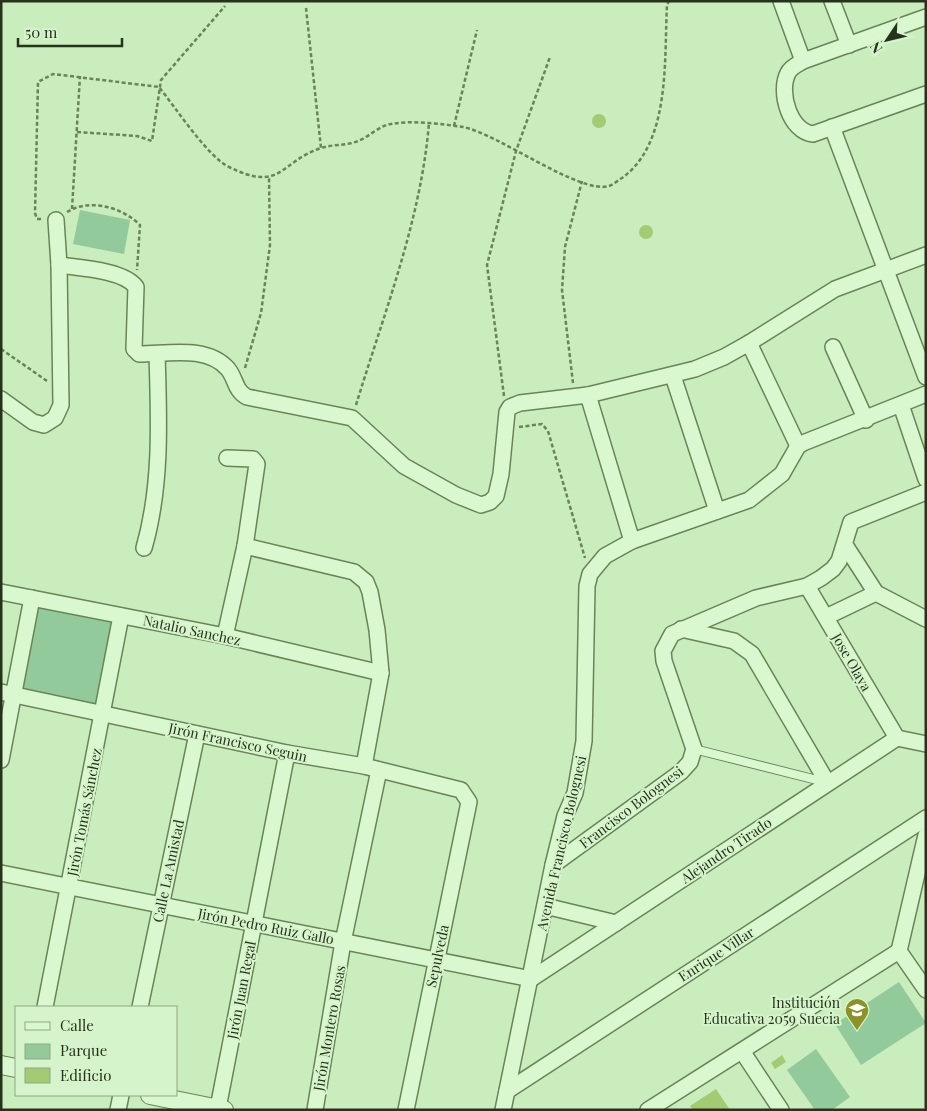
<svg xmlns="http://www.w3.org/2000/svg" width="927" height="1111" viewBox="0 0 927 1111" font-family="'Playfair Display',serif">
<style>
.green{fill:#92ca9b}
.building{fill:#a2cb73}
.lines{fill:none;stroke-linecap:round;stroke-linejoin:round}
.service-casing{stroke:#6a8457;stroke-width:10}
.minor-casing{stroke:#6a8457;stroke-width:18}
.tertiary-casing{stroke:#6a8457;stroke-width:20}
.path{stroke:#6a8457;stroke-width:2.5;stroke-dasharray:4 2.5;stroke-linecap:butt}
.service{stroke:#daf8d0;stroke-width:8}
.minor{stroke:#daf8d0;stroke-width:15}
.tertiary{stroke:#daf8d0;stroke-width:18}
.labels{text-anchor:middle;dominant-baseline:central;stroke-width:4;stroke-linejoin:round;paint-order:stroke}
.street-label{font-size:14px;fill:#26331b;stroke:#d6f4cc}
.poi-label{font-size:14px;fill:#26331b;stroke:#d6f4cc;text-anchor:end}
</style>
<rect width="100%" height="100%" fill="#c9edbd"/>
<g class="green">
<polygon points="80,210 130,220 124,254 73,244"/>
<polygon points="39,606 114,622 96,705 22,688"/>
<polygon points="899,982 926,1023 861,1065 835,1024"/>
<polygon points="816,1049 850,1097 832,1110 815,1110 787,1070"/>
</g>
<g class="building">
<circle cx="599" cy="121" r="7"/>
<circle cx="646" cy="232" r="7"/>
<polygon points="782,1055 786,1062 775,1069 771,1063"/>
<polygon points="716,1089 730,1110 693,1110 690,1106"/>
</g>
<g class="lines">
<g class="service-casing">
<polyline id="service" points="694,749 825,782"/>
</g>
<g class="minor-casing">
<g id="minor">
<polyline points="781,1 803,61"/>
<polyline points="832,1 849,45"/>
<path d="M 926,17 L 803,61 C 797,65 791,67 788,73 C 778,92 790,132 813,134 L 926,94"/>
<polyline points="832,127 926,377"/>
<path d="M 59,265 C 79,268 124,270 136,287 L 134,349 L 139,354 C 168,354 207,345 228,369 C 236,379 235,391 247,397 L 352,418 L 404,466 L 456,495 L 481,505 L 490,502 L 496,496 L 501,474 L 507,412 L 510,407 L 520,403 L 588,395 L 695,369 L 724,357 L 749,343 L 835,289 L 926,255"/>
<polyline points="749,343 798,446"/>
<polyline points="833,347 866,420"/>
<polyline points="673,376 717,511"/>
<polyline points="588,395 632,541"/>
<polyline points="1,399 33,422 44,425 55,418 61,405 59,265 56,220"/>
<polyline points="901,405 926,479"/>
<polyline points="845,545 876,593 926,619"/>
<polyline points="245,546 354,572 366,582 370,592 377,630 381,673 364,766"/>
<path d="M 144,548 C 162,485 159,419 157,354"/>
<polyline points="807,586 897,738"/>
<polyline points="1,592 225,636 381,673"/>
<polyline points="826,617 876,593"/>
<polyline points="681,629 734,641 752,654 827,782"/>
<polyline points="225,636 245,546 257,464 253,459 227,458"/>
<polyline points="1,692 287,753 364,766 461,790 469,802 406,1110"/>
<polyline points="1,760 32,598"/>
<polyline points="553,865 681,772 690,762 694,749 664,661 663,651 672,634 756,598 807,586 821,578 833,569 839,561 851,522 926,492"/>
<polyline points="1,873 531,979"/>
<polyline points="545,906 616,923"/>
<polyline points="899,951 926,835"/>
<polyline points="899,951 926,990"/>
<polyline points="531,979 897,738 926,744"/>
<polyline points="45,1007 121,616"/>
<polyline points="140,1007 197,734"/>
<polyline points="742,1051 781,1110"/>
<polyline points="507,1091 926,818"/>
<polyline points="218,1108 287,753"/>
<polyline points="118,1110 121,1095"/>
<polyline points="315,1110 343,942 379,770"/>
<polyline points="503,1110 553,865 565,816 575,793 584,741 587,586 590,574 605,556 632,541 749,500 782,474 798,446 803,443 926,394"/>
<polyline points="648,1110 899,951"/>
</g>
</g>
<g class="tertiary-casing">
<g id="tertiary">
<polyline points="1,1065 16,1068"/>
<polyline points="150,1095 224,1110"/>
</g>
</g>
<g class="path">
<polyline points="306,8 321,148"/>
<polyline points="454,126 477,30"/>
<polyline points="77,132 137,136 152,141 161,80 225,6"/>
<polyline points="72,209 80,76"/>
<path d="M 67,212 C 89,198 122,207 140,225 L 137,270"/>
<path d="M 41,219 L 37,219 L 35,213 L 38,82 L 53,74 L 159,87 C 175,107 208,157 229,167 C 282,193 279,162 321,148 C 333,144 346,146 358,141 C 369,137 380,125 391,124 C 413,120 441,124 463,127 C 497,133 580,195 609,186 C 613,185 618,180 622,178 C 671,143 664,59 667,5 L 669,1"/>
<polyline points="1,349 47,381"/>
<polyline points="245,368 261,313 270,245 269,177"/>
<polyline points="573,383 562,290 565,247 582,181"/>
<polyline points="504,396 487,265 516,151 550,57"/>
<path d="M 356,405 C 384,313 421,220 429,123"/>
<polyline points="519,427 542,424 548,431 585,558"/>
</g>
<use href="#service" class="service"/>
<use href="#minor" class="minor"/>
<use href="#tertiary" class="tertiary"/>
</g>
<defs>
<g id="school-pin" transform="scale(1.25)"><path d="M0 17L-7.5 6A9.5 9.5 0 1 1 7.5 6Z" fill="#8d9228" stroke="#d6f4cc"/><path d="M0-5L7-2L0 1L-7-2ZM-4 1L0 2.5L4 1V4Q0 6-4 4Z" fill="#fff"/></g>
</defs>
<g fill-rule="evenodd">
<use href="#school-pin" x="857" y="1010"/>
</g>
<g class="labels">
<g class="street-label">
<text transform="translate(192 630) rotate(12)">Natalio Sanchez</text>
<text transform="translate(852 662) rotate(60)">Jose Olaya</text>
<text transform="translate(238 742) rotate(12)">Jirón Francisco Seguin</text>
<text transform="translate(631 807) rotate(-37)">Francisco Bolognesi</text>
<text transform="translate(84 812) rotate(-79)">Jirón Tomás Sánchez</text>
<text transform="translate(561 843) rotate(-77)">Avenida Francisco Bolognesi</text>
<text transform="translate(726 850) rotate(-34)">Alejandro Tirado</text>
<text transform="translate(168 871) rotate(-78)">Calle La Amistad</text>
<text transform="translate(266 926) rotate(11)">Jirón Pedro Ruiz Gallo</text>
<text transform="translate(716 954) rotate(-33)">Enrique Villar</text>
<text transform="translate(437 956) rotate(-78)">Sepulveda</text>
<text transform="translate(241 990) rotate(-79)">Jirón Juan Regal</text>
<text transform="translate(329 1028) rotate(-80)">Jirón Montero Rosas</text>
</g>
<g class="poi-label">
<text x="840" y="1002">Institución<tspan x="840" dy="16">Educativa 2059 Suecia</tspan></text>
</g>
</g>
<rect width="927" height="1111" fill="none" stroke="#26331b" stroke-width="5"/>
<rect x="15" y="1006" width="162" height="90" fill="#d6f4cc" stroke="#90a785"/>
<rect x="25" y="1022" width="25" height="8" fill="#daf8d0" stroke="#90a785"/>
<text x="60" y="1031" font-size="15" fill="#26331b">Calle</text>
<rect x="25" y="1044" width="25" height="15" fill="#92ca9b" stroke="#90a785"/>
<text x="60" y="1056" font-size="15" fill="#26331b">Parque</text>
<rect x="25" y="1068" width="25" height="15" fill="#a2cb73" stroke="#90a785"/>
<text x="60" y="1081" font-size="15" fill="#26331b">Edificio</text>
<g transform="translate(887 40) rotate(235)" stroke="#d6f4cc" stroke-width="4" paint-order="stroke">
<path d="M0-4L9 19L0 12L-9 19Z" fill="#26331b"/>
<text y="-8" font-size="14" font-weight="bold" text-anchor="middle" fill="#26331b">N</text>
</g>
<path d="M18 38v8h104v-8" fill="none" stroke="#26331b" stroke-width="2.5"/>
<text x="25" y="38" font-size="15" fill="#26331b" stroke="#d6f4cc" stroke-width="4" paint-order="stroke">50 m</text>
</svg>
